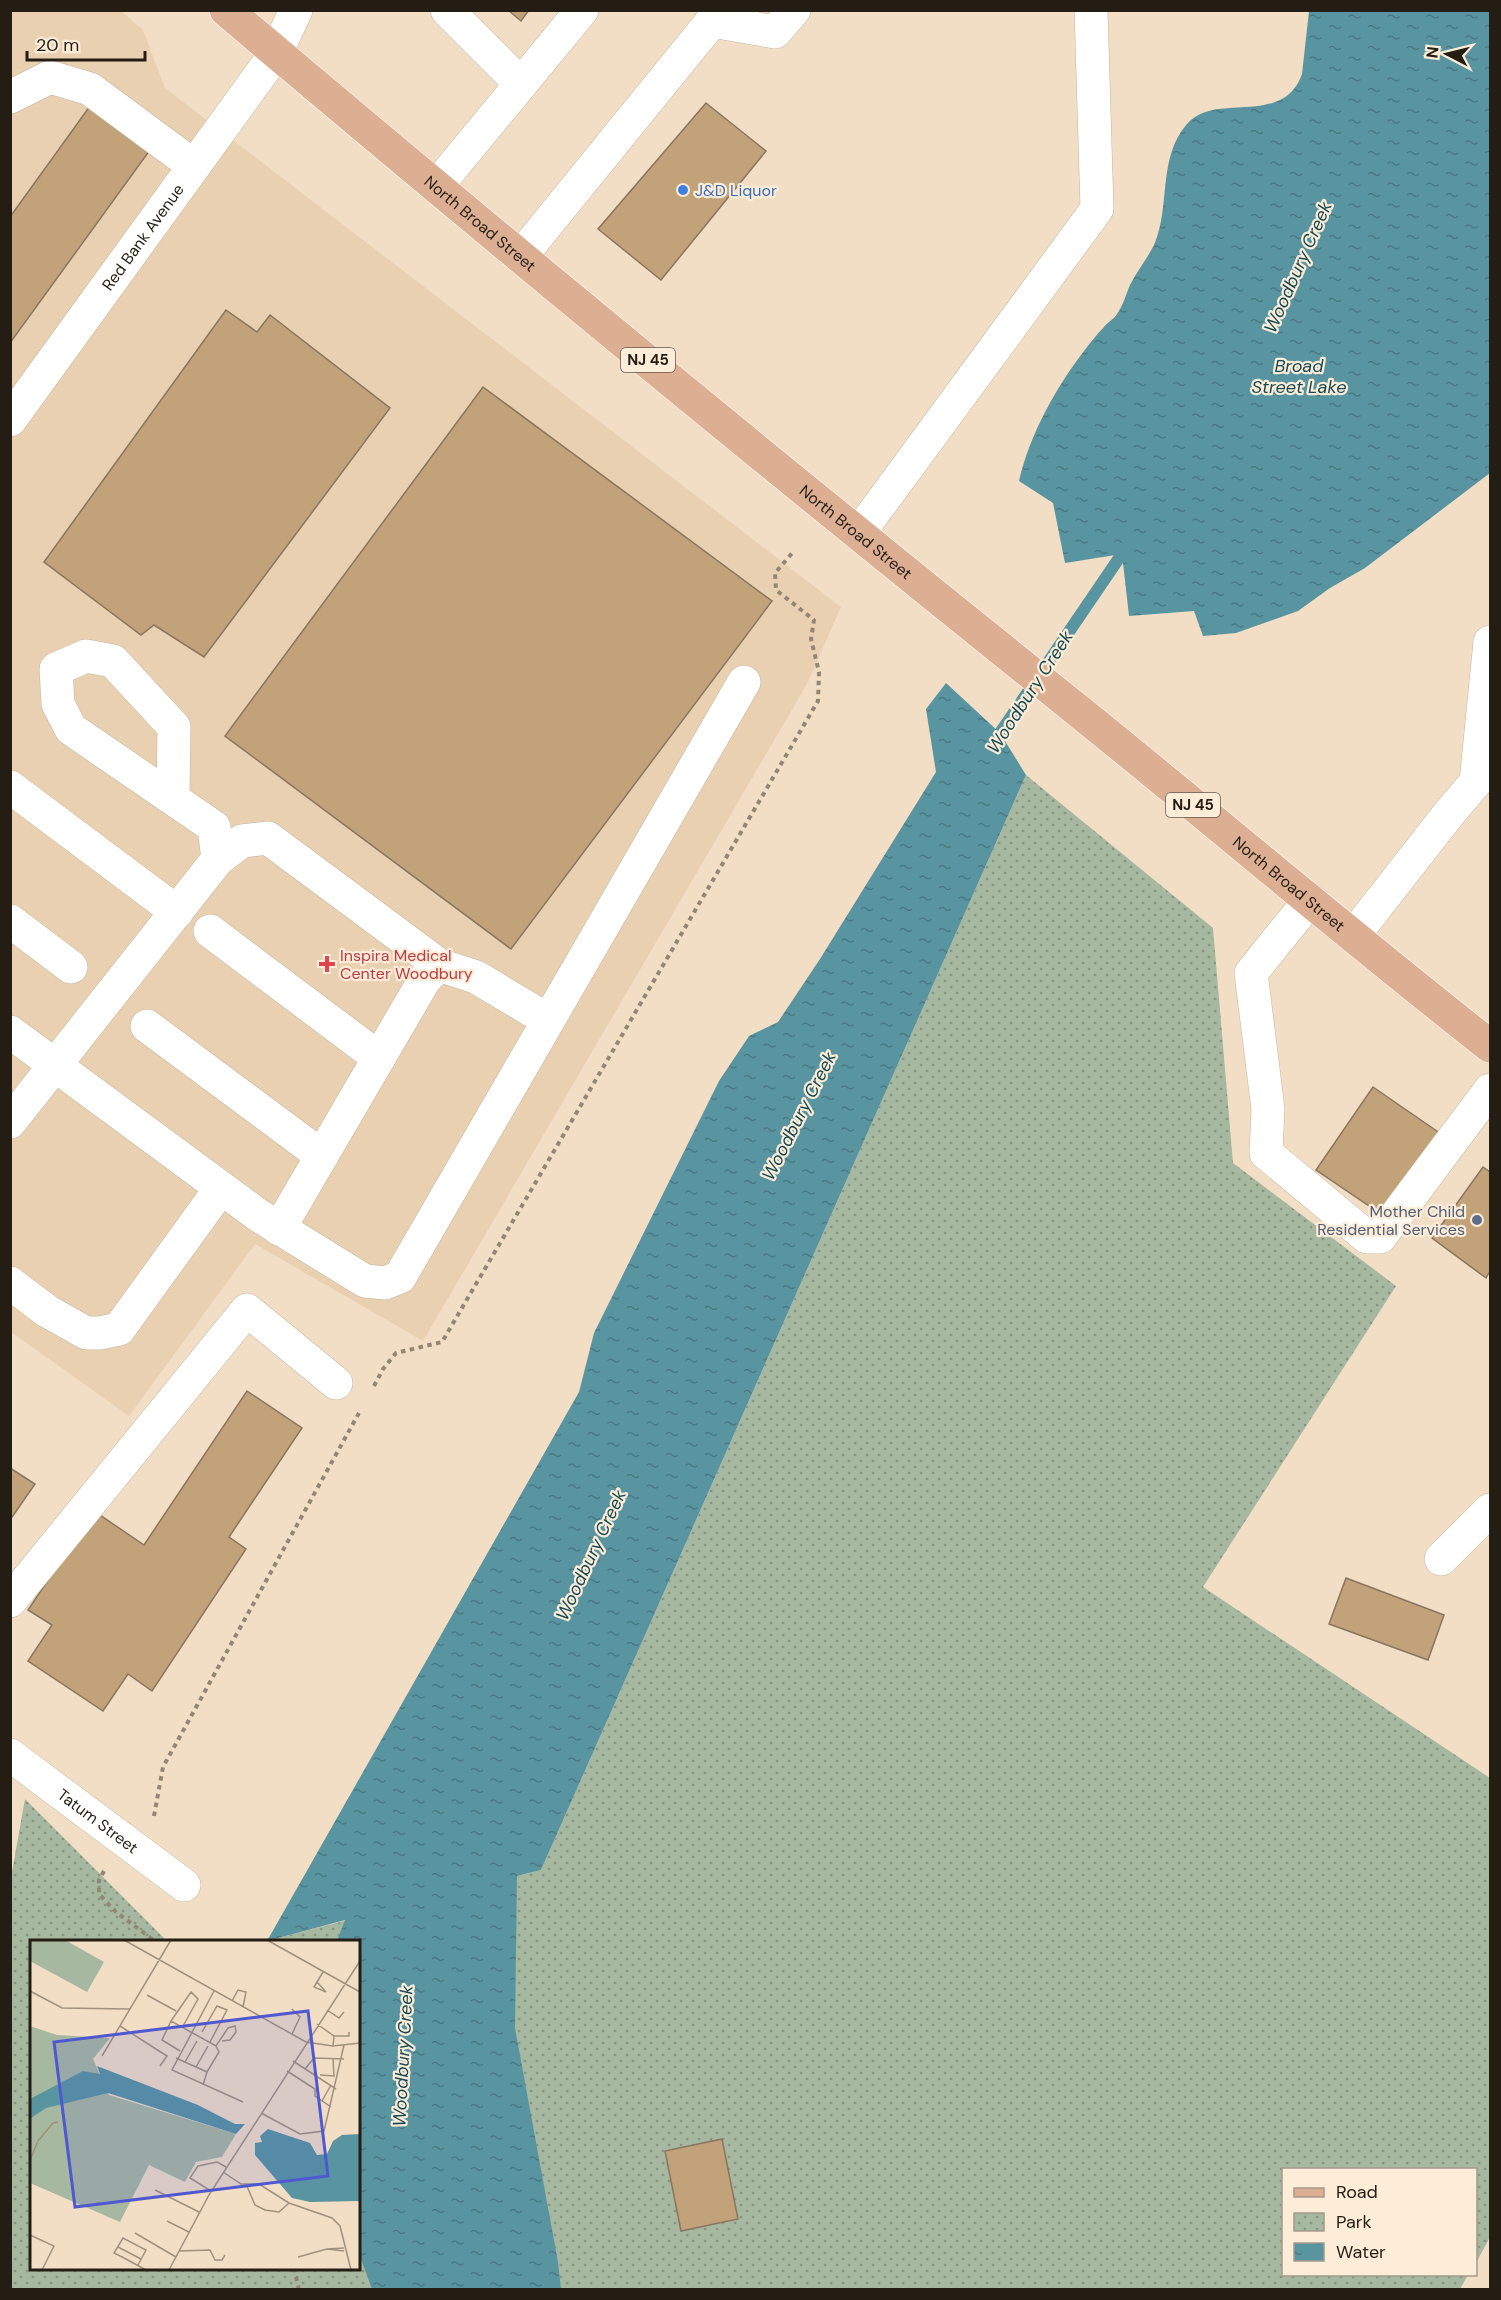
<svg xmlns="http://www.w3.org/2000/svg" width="1501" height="2300" viewBox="0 0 1501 2300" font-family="'DM Sans',sans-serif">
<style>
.built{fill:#e9d0b1}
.park{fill:url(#park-dots)}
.water{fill:url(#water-ripples)}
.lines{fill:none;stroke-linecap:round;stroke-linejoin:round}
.stream{stroke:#5895a1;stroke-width:12}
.building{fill:#c1a279;stroke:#887660;stroke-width:1.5}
.minor-casing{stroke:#c6b39b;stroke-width:34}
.major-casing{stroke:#fff;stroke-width:34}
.path{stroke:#948674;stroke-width:4;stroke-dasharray:4.5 4.5;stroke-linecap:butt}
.minor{stroke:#fff;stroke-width:33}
.major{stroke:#dcaf92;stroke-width:33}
.shop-dot{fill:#3f7fe0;stroke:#fcecd8;stroke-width:2}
.health-dot{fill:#e0444e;stroke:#fcecd8;stroke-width:2}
.service-dot{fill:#5c6f8a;stroke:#fcecd8;stroke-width:2}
.labels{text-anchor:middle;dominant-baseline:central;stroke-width:4.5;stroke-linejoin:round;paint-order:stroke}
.shield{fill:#fcecd8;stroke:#655b4f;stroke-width:1.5}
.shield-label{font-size:15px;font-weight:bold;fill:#241d14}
.shop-label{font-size:16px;fill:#366cbe;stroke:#fcecd8;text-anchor:start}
.street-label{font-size:16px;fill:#241d14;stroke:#fcecd8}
.health-label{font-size:16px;fill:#be3a42;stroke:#fcecd8;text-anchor:start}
.service-label{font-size:16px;fill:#4e5e75;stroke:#fcecd8;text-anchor:end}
.water-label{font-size:18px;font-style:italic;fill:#134a53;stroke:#fcecd8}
.inset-road{fill:none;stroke:#a0917e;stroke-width:1.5}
.view{fill:#4f59cf;fill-opacity:0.15;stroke:#4f59cf;stroke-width:3}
.inset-edge{fill:none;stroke:#241d14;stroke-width:3}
</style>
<defs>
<pattern id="park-dots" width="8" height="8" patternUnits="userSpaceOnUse" patternTransform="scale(1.5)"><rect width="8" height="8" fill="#a6b89f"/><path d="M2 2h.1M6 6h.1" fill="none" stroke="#879580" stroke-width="1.8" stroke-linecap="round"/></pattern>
<pattern id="water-ripples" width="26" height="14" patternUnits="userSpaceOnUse" patternTransform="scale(1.5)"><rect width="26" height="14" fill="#5895a1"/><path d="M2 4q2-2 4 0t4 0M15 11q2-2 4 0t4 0" fill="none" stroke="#497982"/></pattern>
</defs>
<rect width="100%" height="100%" fill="#f2dec5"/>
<polygon class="built" points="11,11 121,11 143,30 165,88 841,607 807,684 423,1341 255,1244 129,1416 11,1332"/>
<polygon class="park" points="1026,775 1213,928 1233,1163 1396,1286 1203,1587 1490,1778 1490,2237 1476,2263 1476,2170 1284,2170 1284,2274 1468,2275 1460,2289 11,2290 10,1883 25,1799 167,1941 32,1942 32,2268 358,2268 358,1942 266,1941 541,1870"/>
<g class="water">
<path d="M 1309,11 L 1490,11 L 1490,473 L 1365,568 L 1330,588 L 1298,611 L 1236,633 L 1203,636 L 1194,611 L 1129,616 L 1122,554 L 1065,563 L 1053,503 L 1019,481 C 1030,434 1055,389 1084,351 C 1090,343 1097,334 1104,327 C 1108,322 1114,319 1117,314 C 1123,306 1126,294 1130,285 C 1137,271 1147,259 1154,245 C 1171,207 1157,158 1187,124 C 1216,91 1283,128 1302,74 Z"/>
<polygon points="946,683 1000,733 1026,775 541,1870 517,1876 515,2028 558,2262 561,2289 372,2289 358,2251 358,1942 337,1941 345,1920 267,1941 579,1392 594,1333 719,1081 749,1036 778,1022 820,959 936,772 926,709"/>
</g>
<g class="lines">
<polyline class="stream" points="1000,733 1130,542"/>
</g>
<g class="building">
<polygon points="508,10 529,10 521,21"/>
<polygon points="706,103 766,151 661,280 598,229"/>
<polygon points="90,106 150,150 10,343 10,217"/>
<polygon points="226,310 257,332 270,315 390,408 204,657 154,625 141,635 44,562"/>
<polygon points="483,387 772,601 511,949 225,736"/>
<polygon points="1373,1087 1460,1147 1381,1214 1316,1170"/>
<polygon points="1483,1167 1490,1172 1490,1271 1486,1278 1432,1238"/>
<polygon points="247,1391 302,1428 229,1537 246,1549 152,1691 128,1674 103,1711 28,1661 52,1625 28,1610 94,1511 144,1545"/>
<polygon points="10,1468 35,1484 10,1520"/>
<polygon points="1346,1578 1444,1615 1428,1660 1329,1624"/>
<polygon points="722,2139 738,2219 681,2231 665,2151"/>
</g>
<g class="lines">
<g class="minor-casing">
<g id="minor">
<polyline points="447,10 521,84"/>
<polyline points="10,97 50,77 90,89 194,166"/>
<polyline points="436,187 582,10"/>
<polyline points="521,256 712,21 775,32 794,10"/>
<path id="s1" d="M 10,420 L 276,53 L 296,10"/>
<polyline points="859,533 1097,209 1091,10"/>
<polyline points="10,787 177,912"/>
<polyline points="218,859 242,841 268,838 439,965"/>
<polyline points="1310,900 1251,973 1268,1109 1266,1153 1367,1237 1380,1237 1490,1090"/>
<polyline points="10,921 71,967"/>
<polyline points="210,931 379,1058"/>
<polyline points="1354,935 1451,811 1476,782 1490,642"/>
<polyline points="147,1026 322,1156"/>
<polyline points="10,1032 258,1215 365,1281 385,1283 400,1277 744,682"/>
<polyline points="10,1122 218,859 214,827 71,729 58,704 56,669 86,656 113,661 174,727 173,798"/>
<polyline points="279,1229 425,979 439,965 476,977 548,1020"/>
<polyline points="10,1283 47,1311 86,1333 100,1333 119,1329 221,1188"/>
<polyline points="1441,1559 1490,1510"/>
<polyline points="10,1601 247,1310 336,1383"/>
<path id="s2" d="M 10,1755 L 184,1885"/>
</g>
</g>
<g class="major-casing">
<g id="major">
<path id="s3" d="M 226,10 C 506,247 790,480 1076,709 C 1215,821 1350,936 1490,1046"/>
</g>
</g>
<g class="path">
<polyline points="374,1386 383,1369 396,1353 442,1342 818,701 819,672 811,639 814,620 776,590 775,573 794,551"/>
<polyline points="154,1816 163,1767 359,1413"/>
<polyline points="104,1871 99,1880 99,1894 116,1912 156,1942"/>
<polyline points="294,2268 299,2290"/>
</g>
<use href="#minor" class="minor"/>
<use href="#major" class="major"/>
</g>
<circle class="shop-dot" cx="683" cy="190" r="6"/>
<path class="health-dot" d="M324 955h6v6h6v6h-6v6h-6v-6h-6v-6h6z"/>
<circle class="service-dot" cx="1477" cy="1220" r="6"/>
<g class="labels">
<g class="shield">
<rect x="621" y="348" width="54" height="24" rx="4.5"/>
<rect x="1166" y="793" width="54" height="24" rx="4.5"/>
</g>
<g class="shield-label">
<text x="648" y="360">NJ 45</text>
<text x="1193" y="805">NJ 45</text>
</g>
<g class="shop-label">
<text x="695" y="190">J&amp;D Liquor</text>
</g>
<g class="street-label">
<text stroke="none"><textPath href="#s3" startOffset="332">North Broad Street</textPath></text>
<text stroke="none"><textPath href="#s1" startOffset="226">Red Bank Avenue</textPath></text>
<text stroke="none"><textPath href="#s3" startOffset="818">North Broad Street</textPath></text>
<text stroke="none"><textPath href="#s3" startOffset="1376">North Broad Street</textPath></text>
<text stroke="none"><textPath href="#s2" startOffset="110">Tatum Street</textPath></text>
</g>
<g class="health-label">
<text x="340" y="955">Inspira Medical<tspan x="340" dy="18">Center Woodbury</tspan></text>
</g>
<g class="service-label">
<text x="1465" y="1211">Mother Child<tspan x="1465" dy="18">Residential Services</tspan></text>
</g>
<g class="water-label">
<text transform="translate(1298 267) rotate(-66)">Woodbury Creek</text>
<text x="1299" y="366">Broad<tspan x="1299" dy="21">Street Lake</tspan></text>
<text transform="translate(1030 692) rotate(-57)">Woodbury Creek</text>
<text transform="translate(799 1116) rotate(-63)">Woodbury Creek</text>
<text transform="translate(591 1555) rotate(-65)">Woodbury Creek</text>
<text transform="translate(403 2056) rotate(-87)">Woodbury Creek</text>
</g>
</g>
<g transform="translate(30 1940)">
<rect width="330" height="330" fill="#f2dec5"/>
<path d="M 35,0 L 74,22 L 57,52 L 0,21 L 1,0 ZM 0,86 L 27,95 L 80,98 L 63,119 L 79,155 L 206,194 L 192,217 L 166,222 L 155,242 L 119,225 L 90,282 L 0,243 Z" fill="#a6b89f"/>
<path d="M 67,126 L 168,165 L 205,184 L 215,184 L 206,194 L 78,153 L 16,168 L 1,178 L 0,187 L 0,159 L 53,131 L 70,134 ZM 238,189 L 280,203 L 287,215 L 297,214 L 303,201 L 312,195 L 330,194 L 330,261 L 280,262 L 262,258 L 225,215 L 225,203 L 232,202 L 230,196 Z" fill="#5895a1"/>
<path class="inset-road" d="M 94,0 L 276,102 L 303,106 L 330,103M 237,0 L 330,52M 287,42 L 296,52 L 284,47 L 293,32M 0,51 L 32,68 L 100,69M 184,51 L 142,130 L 213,162M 117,55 L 146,71M 202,61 L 208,50 L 216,52 L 213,67M 297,70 L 309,78 L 314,72M 141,81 L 161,52 L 168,59 L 153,86M 287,84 L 304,96 L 303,106M 90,86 L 137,116 L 130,126M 172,92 L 187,66 L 197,70 L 180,102M 262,94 L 270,77 L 262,69M 304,96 L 319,96 L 319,92M 150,111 L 132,100 L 141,81 L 186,106 L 198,88 L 205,86 L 206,92 L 200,100 L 192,101M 72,116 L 141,0M 146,118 L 177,132 L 173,145M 263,121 L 306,149M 155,122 L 167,101M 166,127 L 178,106M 275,129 L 284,118 L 314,119M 257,131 L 285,149 L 285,156 L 301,167M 177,132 L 189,112 L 186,106M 290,135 L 304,136 L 303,119M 292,161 L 301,145M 231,173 L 270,194 L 294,191 L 314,105M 0,220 L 8,201 L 23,183 L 28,182M 193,232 L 211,244 L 229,244 L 259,263 L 302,278 L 310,286 L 321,330M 216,244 L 225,265 L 235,270 L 249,272 L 259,263M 125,250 L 169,272M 181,251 L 160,238 L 168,226 L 187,222 L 196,227M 137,281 L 159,292M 105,293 L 146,317M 0,295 L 24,306 L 12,330M 88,307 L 111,319M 314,308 L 297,309 L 314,311M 149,311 L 180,310 L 185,320 L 192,320 L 195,315M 268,317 L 297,309M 108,325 L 116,310 L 93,298 L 84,313 L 96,319 L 116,330M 139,330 L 179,255 L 330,21"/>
<path class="view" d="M 278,71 L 298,236 L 45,267 L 24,102 Z"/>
<rect width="330" height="330" class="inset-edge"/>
</g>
<rect width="1501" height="2300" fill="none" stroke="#241d14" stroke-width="24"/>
<rect x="1282" y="2168" width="195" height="108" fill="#fcecd8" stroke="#a6998a" stroke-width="1.5"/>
<rect x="1294" y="2188" width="30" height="9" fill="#dcaf92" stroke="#a6998a" stroke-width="1.5"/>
<text x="1336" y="2198" font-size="18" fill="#241d14">Road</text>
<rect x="1294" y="2213" width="30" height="18" fill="url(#park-dots)" stroke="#a6998a" stroke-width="1.5"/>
<text x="1336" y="2228" font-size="18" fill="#241d14">Park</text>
<rect x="1294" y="2243" width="30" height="18" fill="url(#water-ripples)" stroke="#a6998a" stroke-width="1.5"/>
<text x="1336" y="2258" font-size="18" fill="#241d14">Water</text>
<g transform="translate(1447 54) rotate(277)" stroke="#fcecd8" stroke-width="4.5" paint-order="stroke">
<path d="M0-4.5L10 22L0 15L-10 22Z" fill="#241d14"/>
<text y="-9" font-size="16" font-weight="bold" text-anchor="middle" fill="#241d14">N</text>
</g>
<path d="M27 51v9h118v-9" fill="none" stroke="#241d14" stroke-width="3"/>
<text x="36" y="51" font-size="18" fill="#241d14" stroke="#fcecd8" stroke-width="4.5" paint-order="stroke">20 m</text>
</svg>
